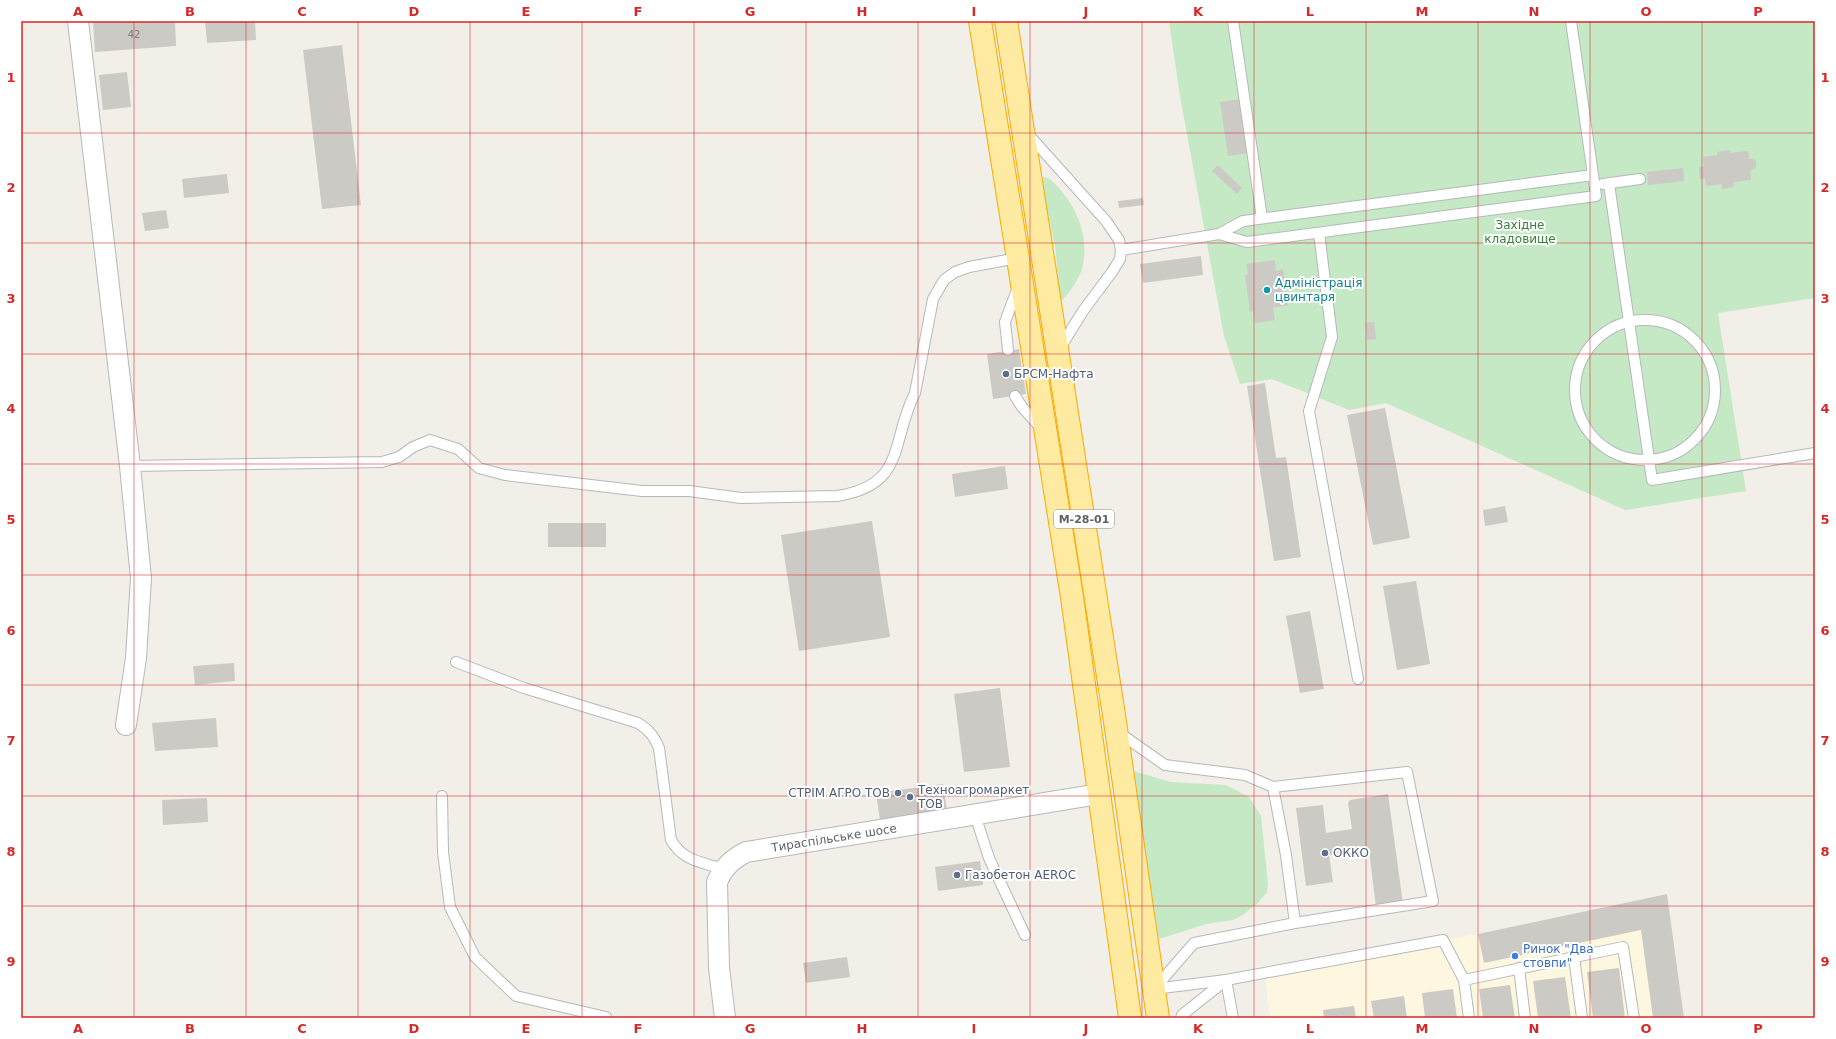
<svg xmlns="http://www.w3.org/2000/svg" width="1836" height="1039" viewBox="0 0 1836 1039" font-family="'DejaVu Sans',sans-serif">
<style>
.commercial{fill:#fef7e0}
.green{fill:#c5e8c5}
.building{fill:#cccac5}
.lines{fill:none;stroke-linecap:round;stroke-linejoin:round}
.service-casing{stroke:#b5b8bc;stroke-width:12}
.minor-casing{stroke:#b5b8bc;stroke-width:22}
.trunk-casing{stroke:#f9ab00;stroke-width:24}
.service{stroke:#fff;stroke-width:10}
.minor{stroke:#fff;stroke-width:20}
.trunk{stroke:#feeaa1;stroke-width:22}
.grid{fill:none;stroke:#d62828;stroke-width:1;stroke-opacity:0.55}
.culture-dot{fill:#0f9aa8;stroke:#fff;stroke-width:1.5}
.service-dot{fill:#5c6f8a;stroke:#fff;stroke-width:1.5}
.shop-dot{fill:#3f7fe0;stroke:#fff;stroke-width:1.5}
.labels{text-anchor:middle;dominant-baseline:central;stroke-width:4;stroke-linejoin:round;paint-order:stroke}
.number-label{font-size:10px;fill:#7a7d7f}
.shield{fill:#fff;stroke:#8f9295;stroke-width:1}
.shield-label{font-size:11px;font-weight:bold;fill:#5f6368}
.park-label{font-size:12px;fill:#348238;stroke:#fff}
.culture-label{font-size:12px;fill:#0d838f;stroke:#fff;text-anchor:start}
.service-label{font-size:12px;fill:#4e5e75;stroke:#fff;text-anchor:start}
.street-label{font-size:12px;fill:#5f6368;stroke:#fff}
.shop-label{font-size:12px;fill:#366cbe;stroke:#fff;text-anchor:start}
.neatline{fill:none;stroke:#d62828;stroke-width:1.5}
.grid-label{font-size:13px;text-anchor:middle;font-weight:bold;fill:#d62828}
</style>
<rect width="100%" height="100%" fill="#f1efe8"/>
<polygon class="commercial" points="1667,894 1684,1018 1270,1018 1264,971 1478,934"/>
<g class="green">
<polygon points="1169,21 1815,21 1815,298 1718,313 1746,491 1625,510 1386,403 1349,410 1272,379 1240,384 1224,336 1180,96"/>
<path d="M 1043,177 C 1049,177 1052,181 1056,185 C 1076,205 1089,236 1083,265 C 1081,277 1069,293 1061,302 L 1059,297 L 1056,252 L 1041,181 Z"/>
<polygon points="1133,771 1171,782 1226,785 1249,797 1261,816 1268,885 1267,892 1257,904 1241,916 1233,920 1206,924 1159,939"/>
</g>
<g class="building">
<polygon points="93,21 175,21 176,46 95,52"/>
<polygon points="205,21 255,21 256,40 207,43"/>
<polygon points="342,45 361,205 322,209 303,50"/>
<polygon points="127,72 131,107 103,110 99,75"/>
<polygon points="1240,99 1248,153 1228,156 1220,102"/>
<polygon points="1730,150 1730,153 1748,151 1749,159 1752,159 1756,161 1756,167 1750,171 1751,180 1734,182 1734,187 1722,189 1722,184 1706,186 1705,178 1700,179 1699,167 1704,166 1703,157 1717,155 1717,152"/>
<polygon points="1218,165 1242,188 1237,194 1212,171"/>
<polygon points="1683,168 1684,181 1648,185 1647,172"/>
<polygon points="227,174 229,193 184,198 182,179"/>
<polygon points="1143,198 1144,205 1119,208 1118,201"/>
<polygon points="166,210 169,228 145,231 142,213"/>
<polygon points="1201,256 1203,275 1143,283 1140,264"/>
<polygon points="1275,260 1276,271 1283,269 1288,305 1273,308 1275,320 1255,323 1253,311 1250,312 1245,275 1248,274 1246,264"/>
<polygon points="1374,322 1376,339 1367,340 1365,323"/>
<polygon points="1019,349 1026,394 993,399 987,354"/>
<polygon points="1265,383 1276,458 1286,457 1301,557 1274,561 1247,386"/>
<polygon points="1385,408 1410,538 1373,545 1347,415"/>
<polygon points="1005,466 1008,489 955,497 952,474"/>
<polygon points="1505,506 1508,522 1485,526 1483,510"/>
<polygon points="872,521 890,637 799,651 781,535"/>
<rect x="548" y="523" width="58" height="24"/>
<polygon points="1416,581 1430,664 1397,670 1383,586"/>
<polygon points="1310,611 1324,689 1300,693 1286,616"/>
<polygon points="234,663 235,681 195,685 193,666"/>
<polygon points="1000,688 1010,767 964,772 954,694"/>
<polygon points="216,718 218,747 155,751 152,723"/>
<polygon points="943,784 947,810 880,820 876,793"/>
<polygon points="1388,794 1403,904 1376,907 1369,850 1329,855 1333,882 1306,886 1296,808 1323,805 1326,833 1352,829 1348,803 1350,800"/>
<polygon points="207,798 208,822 163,825 162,800"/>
<polygon points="980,861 983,885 938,891 935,867"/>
<polygon points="1667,894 1684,1018 1653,1018 1641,930 1484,963 1478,934"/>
<polygon points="847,957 850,977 806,983 803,963"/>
<polygon points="1619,968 1625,1018 1593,1018 1587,972"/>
<polygon points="1565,977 1571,1018 1538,1018 1533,981"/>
<polygon points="1510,985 1515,1018 1483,1018 1479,989"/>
<polygon points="1453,989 1457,1018 1425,1018 1422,993"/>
<polygon points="1404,996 1407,1018 1374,1018 1371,1001"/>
<polygon points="1354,1006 1356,1018 1324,1018 1323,1010"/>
</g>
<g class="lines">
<g class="service-casing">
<g id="service">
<polyline points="1233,21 1262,218"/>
<polyline points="1027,133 1106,221 1119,240 1121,250 1120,259 1112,272 1083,311 1060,348"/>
<polyline points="1603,184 1640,179"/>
<polyline points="1609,184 1652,480 1815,453"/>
<polyline points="1319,233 1332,337 1309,411 1358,679"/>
<polyline points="1219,234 1247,242 1596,196 1571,21"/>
<polyline points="1121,250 1219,234 1243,221 1593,175"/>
<circle cx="1645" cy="390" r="70"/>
<polyline points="1008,350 1005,322 1018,287"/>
<polyline points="1015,396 1022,407 1040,427"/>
<path d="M 130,466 L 382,462 L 399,457 L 413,447 L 430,440 L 458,449 L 479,468 L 505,475 L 642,491 L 689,491 L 741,498 L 837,496 C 907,485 890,442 915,393 L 933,299 L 944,280 L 955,272 L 969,267 L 1018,258"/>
<path d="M 456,662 L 524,688 L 638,723 C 649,730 654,736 659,748 L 671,840 C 683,861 701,862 723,869"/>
<polyline points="1118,732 1165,765 1245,775 1273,787 1286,855 1295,923 1194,943 1155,988"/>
<polyline points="1273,787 1407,772 1433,901 1295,923"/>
<polyline points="442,796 443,852 450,907 475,957 516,996 606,1017"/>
<polyline points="975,815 989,858 1025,935"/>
<polyline points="1574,957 1582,1018"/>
<polyline points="1519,968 1525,1018"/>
<polyline points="1226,980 1233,1018"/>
<polyline points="1464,980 1469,1018"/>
<polyline points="1154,989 1226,980 1443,940 1464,980 1623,947 1634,1018"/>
<polyline points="1181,1018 1182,1015 1226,980"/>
</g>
</g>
<g class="minor-casing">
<g id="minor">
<polyline points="78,21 130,466 141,578 136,658 126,725"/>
<path d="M 725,1018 L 719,968 L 717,882 C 724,867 731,860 746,852 L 1099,794"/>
</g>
</g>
<g class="trunk-casing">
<g id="trunk">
<polyline points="980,21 1072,597 1130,1018"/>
<polyline points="1006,21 1114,715 1158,1018"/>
</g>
</g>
<use href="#service" class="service"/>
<use href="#minor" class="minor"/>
<use href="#trunk" class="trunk"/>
</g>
<path class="grid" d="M 134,21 L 134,1018M 246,21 L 246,1018M 358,21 L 358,1018M 470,21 L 470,1018M 582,21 L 582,1018M 694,21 L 694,1018M 806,21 L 806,1018M 918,21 L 918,1018M 1030,21 L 1030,1018M 1142,21 L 1142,1018M 1254,21 L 1254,1018M 1366,21 L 1366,1018M 1478,21 L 1478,1018M 1590,21 L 1590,1018M 1702,21 L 1702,1018M 21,133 L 1815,133M 21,243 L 1815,243M 21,354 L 1815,354M 21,464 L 1815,464M 21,575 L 1815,575M 21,685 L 1815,685M 21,796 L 1815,796M 21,906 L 1815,906"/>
<circle class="culture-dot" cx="1267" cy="290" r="4"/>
<g class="service-dot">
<circle cx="1006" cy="374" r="4"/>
<circle cx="898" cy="793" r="4"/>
<circle cx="910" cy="797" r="4"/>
<circle cx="1325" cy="853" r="4"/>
<circle cx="957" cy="875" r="4"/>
</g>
<circle class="shop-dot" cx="1515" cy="956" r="4"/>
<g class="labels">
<g class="number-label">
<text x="134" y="34">42</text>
</g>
<rect class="shield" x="1054" y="510" width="60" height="18" rx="3"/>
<g class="shield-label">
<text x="1084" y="519">М-28-01</text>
</g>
<g class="park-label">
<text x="1520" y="225">Західне<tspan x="1520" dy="14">кладовище</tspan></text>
</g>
<g class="culture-label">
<text x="1275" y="283">Адміністрація<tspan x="1275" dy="14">цвинтаря</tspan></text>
</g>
<g class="service-label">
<text x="1014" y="374">БРСМ-Нафта</text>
<text x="918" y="790">Техноагромаркет<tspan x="918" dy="14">ТОВ</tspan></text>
<text x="890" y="793" text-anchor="end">СТРІМ АГРО ТОВ</text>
<text x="1333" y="853">ОККО</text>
<text x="965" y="875">Газобетон AEROC</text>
</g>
<g class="street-label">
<text transform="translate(834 838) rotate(-9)">Тираспільське шосе</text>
</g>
<g class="shop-label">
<text x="1523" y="949">Ринок "Два<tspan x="1523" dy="14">стовпи"</tspan></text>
</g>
</g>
<rect width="1836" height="1039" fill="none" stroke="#ffffff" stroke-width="44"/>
<rect x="22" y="22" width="1792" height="995" class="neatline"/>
<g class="grid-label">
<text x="78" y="16">A</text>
<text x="190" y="16">B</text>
<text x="302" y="16">C</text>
<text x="414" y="16">D</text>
<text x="526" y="16">E</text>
<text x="638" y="16">F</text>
<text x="750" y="16">G</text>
<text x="862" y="16">H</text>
<text x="974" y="16">I</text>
<text x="1086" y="16">J</text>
<text x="1198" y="16">K</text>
<text x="1310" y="16">L</text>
<text x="1422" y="16">M</text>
<text x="1534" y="16">N</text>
<text x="1646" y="16">O</text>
<text x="1758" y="16">P</text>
<text x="11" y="82">1</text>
<text x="1825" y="82">1</text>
<text x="11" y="192">2</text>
<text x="1825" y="192">2</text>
<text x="11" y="303">3</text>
<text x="1825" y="303">3</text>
<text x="11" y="413">4</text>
<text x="1825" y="413">4</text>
<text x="11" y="524">5</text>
<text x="1825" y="524">5</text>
<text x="11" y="635">6</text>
<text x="1825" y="635">6</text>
<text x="11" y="745">7</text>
<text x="1825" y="745">7</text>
<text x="11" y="856">8</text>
<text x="1825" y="856">8</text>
<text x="11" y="966">9</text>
<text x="1825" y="966">9</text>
<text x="78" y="1033">A</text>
<text x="190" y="1033">B</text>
<text x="302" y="1033">C</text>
<text x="414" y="1033">D</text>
<text x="526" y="1033">E</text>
<text x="638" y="1033">F</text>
<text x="750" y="1033">G</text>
<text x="862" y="1033">H</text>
<text x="974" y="1033">I</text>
<text x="1086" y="1033">J</text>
<text x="1198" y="1033">K</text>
<text x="1310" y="1033">L</text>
<text x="1422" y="1033">M</text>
<text x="1534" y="1033">N</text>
<text x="1646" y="1033">O</text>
<text x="1758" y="1033">P</text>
</g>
</svg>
